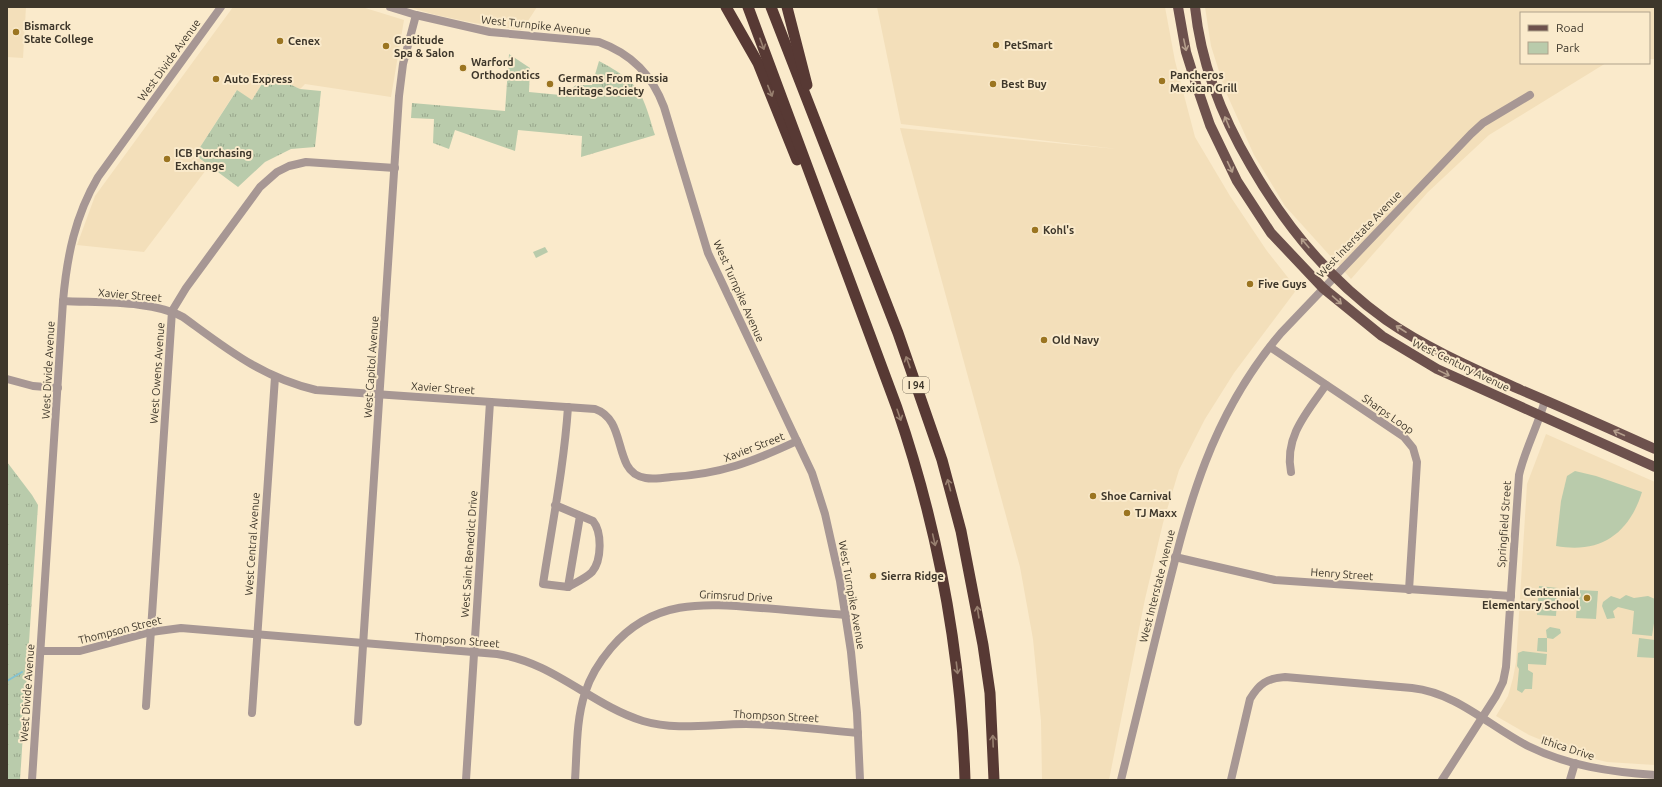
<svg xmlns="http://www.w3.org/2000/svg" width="1662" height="787" viewBox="0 0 1662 787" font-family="Ubuntu,sans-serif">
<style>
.built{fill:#f3dfba}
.grass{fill:url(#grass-tufts)}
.park{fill:#b9cbab}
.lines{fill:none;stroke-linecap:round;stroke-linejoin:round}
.stream{stroke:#84c3d1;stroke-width:2}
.minor{stroke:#a79794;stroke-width:8}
.major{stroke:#6d514d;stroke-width:10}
.highway{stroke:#573934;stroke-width:11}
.oneway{stroke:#988070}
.oneway2{stroke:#b49e8c}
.poi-dot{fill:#9b7521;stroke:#faeacb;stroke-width:1.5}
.labels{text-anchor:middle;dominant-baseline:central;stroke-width:4;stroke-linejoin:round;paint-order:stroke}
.shield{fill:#faeacb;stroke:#766d5b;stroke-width:1}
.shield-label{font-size:10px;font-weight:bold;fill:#3e372b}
.street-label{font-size:11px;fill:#3e372b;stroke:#faeacb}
.poi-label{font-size:11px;font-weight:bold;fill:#3e372b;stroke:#faeacb;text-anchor:start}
</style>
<defs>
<pattern id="grass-tufts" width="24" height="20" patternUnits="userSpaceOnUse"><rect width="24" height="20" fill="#b9cbab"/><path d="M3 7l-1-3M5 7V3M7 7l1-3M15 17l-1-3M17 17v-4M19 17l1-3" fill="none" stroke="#98a68b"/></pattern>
</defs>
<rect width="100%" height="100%" fill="#faeacb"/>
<g class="built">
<polygon points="7,7 26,7 23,58 7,57"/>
<polygon points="233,7 362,7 404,20 391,97 305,84 300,89 268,74 252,100 236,91 195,155 209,166 144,252 77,245 95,196"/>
<polygon points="408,7 537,7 522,30 474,23 436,15"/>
<polygon points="877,7 1165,7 1175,61 1195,137 1230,196 1267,251 1297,289 1234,373 1205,419 1179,470 1163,523 1145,599 1109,780 1042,780 1041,721 1033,639 1020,567 900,128 1117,149 901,124"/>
<polygon points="1205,7 1655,7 1655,59 1649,59 1649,13 1521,13 1521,63 1606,63 1489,135 1428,192 1351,279 1285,206 1254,155 1225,90 1211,46"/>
<polygon points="1546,434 1655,482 1655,765 1607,762 1578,755 1529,735 1496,716 1508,696 1513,678 1516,662 1527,484"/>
</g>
<g class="grass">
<path d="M 509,54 L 530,68 L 529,92 L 571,96 L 571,89 L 576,85 L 592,85 L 599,61 C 640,83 642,91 655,135 L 581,157 L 582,136 L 518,130 L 515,151 L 455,130 L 449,149 L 433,143 L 434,119 L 411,118 L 412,103 L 505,111 Z"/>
<polygon points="268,74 300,89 321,91 315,147 291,149 265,162 238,187 195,155 237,90 252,100"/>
<polygon points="7,462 32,495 38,505 20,780 7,780"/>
</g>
<g class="park">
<polygon points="545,247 548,252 536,258 533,252"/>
<path d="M 1575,471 L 1596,476 L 1642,492 C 1629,534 1600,554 1556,546 L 1561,501 L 1567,476 Z"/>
<polygon points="1539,586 1558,588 1556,616 1537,615"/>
<polygon points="1578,590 1598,591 1596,619 1576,618"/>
<polygon points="1626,595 1634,598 1648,596 1655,599 1655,617 1652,636 1632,634 1634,611 1618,607 1613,611 1615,618 1607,619 1602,606 1603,602 1611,596 1620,599"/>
<polygon points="1550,627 1560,629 1561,633 1553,639 1547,638 1547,652 1537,651 1538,638 1547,638 1546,630"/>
<polygon points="1639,638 1655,640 1655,658 1637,657"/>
<polygon points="1523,651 1547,654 1546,665 1528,664 1528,670 1533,673 1532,689 1525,689 1522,693 1517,690 1519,669 1517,666 1518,653"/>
</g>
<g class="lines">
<polyline class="stream" points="7,681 22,672"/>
<g class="minor">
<path d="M 390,7 L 416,15 L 490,32 L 599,42 C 632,54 652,75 664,107 L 708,253 L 812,473 L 825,514 L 840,581 L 851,652 L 857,713 L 860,780"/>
<path d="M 63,301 C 98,303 153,300 183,317 C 227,349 261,377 316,390 L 595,409 C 619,417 617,446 627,465 C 636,482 655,479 671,477 C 721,474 752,462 797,441"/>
<polyline points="1270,347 1404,437 1413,448 1417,462 1409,590"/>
<polyline points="7,379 33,386 58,388"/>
<path d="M 1291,472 C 1284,437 1307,412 1326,385"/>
<path d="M 555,505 L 593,521 C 602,532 602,560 592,572 C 586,578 575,583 568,587 L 543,584 C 552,525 564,466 568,407"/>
<polyline points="1175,557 1275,580 1511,596"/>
<polyline points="568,587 580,516"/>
<path d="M 41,651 L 80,651 L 151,632 L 181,628 L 497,654 C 554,662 591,705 643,721 C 677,731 711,724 746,724 C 783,724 821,730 858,733"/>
<polyline points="146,706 172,311 186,288 260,187 277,172 289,166 306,162 395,168"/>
<polyline points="252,713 275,377"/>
<polyline points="358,722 399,96 403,64 416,15"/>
<path d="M 32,780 L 63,301 C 67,256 75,216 98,177 L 221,7"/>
<polyline points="466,780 490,402"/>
<path d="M 575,780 C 577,751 576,720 585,693 C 590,677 600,661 611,648 C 652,599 703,603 761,608 C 789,610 817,613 846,615"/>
<path d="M 1121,780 C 1135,724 1148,668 1162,612 C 1188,507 1209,418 1281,333 L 1471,134 L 1483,123 L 1530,95"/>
<path d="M 1231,780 L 1250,699 C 1259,684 1267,678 1285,677 L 1412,688 C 1457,693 1489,726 1528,746 C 1568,766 1611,772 1655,775"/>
<path d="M 1442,780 L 1496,696 L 1503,682 L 1506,667 L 1519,475 C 1525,449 1538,426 1545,400"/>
<polyline points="1570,780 1575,763"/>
</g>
<g class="major">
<polyline points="1178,7 1186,52 1197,87 1210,125 1237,181 1271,233 1323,288 1382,336 1437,369 1655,467"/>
<path d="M 1195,7 C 1201,64 1222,117 1251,166 C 1285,225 1330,280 1386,320 C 1428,349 1475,369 1521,390 C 1566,409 1610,429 1655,449"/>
</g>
<g class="highway">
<polyline points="726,7 758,63 797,160"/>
<path d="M 748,7 L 897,408 C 938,528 961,653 965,780"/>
<polyline points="771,7 898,333 942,460 961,531 983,645 990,693 994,780"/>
<polyline points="787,7 807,85"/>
</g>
</g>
<defs><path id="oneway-shaft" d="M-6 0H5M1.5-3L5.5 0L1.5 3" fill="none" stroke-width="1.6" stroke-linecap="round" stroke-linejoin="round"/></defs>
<g class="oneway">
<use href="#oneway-shaft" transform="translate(762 44) rotate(70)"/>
<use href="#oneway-shaft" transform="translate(770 91) rotate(68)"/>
<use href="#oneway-shaft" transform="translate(908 362) rotate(-110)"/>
<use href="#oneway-shaft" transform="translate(899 415) rotate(71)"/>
<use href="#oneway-shaft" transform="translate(949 485) rotate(-105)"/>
<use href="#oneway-shaft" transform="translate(934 540) rotate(77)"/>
<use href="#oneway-shaft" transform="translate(978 612) rotate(-99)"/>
<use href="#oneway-shaft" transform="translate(957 668) rotate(83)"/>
<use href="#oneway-shaft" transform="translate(993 741) rotate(-92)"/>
</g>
<g class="oneway2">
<use href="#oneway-shaft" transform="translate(1185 45) rotate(78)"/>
<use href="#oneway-shaft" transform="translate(1227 122) rotate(-113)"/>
<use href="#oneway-shaft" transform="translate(1230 167) rotate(65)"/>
<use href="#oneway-shaft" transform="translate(1305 243) rotate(-130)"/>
<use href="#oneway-shaft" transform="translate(1337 300) rotate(41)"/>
<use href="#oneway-shaft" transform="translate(1401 329) rotate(-147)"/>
<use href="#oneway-shaft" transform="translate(1444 373) rotate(26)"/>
<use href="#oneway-shaft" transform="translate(1619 433) rotate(-156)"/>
</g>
<g class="poi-dot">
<circle cx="16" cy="32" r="4"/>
<circle cx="280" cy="41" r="4"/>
<circle cx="996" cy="45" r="4"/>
<circle cx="386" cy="46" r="4"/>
<circle cx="463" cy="68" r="4"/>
<circle cx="216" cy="79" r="4"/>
<circle cx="1162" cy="81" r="4"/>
<circle cx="550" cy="84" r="4"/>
<circle cx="993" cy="84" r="4"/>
<circle cx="167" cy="159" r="4"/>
<circle cx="1035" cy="230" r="4"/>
<circle cx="1250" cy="284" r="4"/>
<circle cx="1044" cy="340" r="4"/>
<circle cx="1093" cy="496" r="4"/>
<circle cx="1127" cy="513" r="4"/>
<circle cx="873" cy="576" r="4"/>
<circle cx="1587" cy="598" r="4"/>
</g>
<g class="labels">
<rect class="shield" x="903" y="377" width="26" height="16" rx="3"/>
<g class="shield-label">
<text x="916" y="385">I 94</text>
</g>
<g class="street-label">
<text transform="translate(536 25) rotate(6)">West Turnpike Avenue</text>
<text transform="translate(169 60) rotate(-54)">West Divide Avenue</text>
<text transform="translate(1359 234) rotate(-46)">West Interstate Avenue</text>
<text transform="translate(739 291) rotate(66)">West Turnpike Avenue</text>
<text transform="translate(130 295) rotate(5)">Xavier Street</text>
<text transform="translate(1461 365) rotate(26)">West Century Avenue</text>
<text transform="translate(371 367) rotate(-86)">West Capitol Avenue</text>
<text transform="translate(48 370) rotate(-87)">West Divide Avenue</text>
<text transform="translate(157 373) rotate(-86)">West Owens Avenue</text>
<text transform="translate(443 388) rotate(4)">Xavier Street</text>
<text transform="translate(1388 414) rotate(35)">Sharps Loop</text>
<text transform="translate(754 447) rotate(-21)">Xavier Street</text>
<text transform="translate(1504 524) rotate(-86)">Springfield Street</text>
<text transform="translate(252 544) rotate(-86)">West Central Avenue</text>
<text transform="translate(469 554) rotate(-86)">West Saint Benedict Drive</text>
<text transform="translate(1342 574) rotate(4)">Henry Street</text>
<text transform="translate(1157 586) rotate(-76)">West Interstate Avenue</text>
<text transform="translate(852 595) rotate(80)">West Turnpike Avenue</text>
<text transform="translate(736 596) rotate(3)">Grimsrud Drive</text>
<text transform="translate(120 630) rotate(-14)">Thompson Street</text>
<text transform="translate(457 640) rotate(5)">Thompson Street</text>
<text transform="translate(27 693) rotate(-86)">West Divide Avenue</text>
<text transform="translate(776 716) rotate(3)">Thompson Street</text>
<text transform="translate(1568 748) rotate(18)">Ithica Drive</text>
</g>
<g class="poi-label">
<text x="24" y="26">Bismarck<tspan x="24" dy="13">State College</tspan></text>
<text x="394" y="40">Gratitude<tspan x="394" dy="13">Spa &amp; Salon</tspan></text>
<text x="288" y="41">Cenex</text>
<text x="1004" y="45">PetSmart</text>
<text x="471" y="62">Warford<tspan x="471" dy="13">Orthodontics</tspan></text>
<text x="1170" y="75">Pancheros<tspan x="1170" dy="13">Mexican Grill</tspan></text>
<text x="558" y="78">Germans From Russia<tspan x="558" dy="13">Heritage Society</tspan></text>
<text x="224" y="79">Auto Express</text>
<text x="1001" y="84">Best Buy</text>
<text x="175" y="153">ICB Purchasing<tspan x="175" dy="13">Exchange</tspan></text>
<text x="1043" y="230">Kohl's</text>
<text x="1258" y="284">Five Guys</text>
<text x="1052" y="340">Old Navy</text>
<text x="1101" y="496">Shoe Carnival</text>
<text x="1135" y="513">TJ Maxx</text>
<text x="881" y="576">Sierra Ridge</text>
<text x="1579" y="592" text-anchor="end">Centennial<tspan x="1579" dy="13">Elementary School</tspan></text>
</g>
</g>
<rect width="1662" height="787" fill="none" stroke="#3e372b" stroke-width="16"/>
<rect x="1520" y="12" width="130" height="52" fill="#faeacb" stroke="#afa28b"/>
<rect x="1528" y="25" width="20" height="6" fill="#6d514d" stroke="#afa28b"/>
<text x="1556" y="32" font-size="12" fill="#3e372b">Road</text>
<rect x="1528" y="42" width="20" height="12" fill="#b9cbab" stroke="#afa28b"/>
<text x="1556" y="52" font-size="12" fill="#3e372b">Park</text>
</svg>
